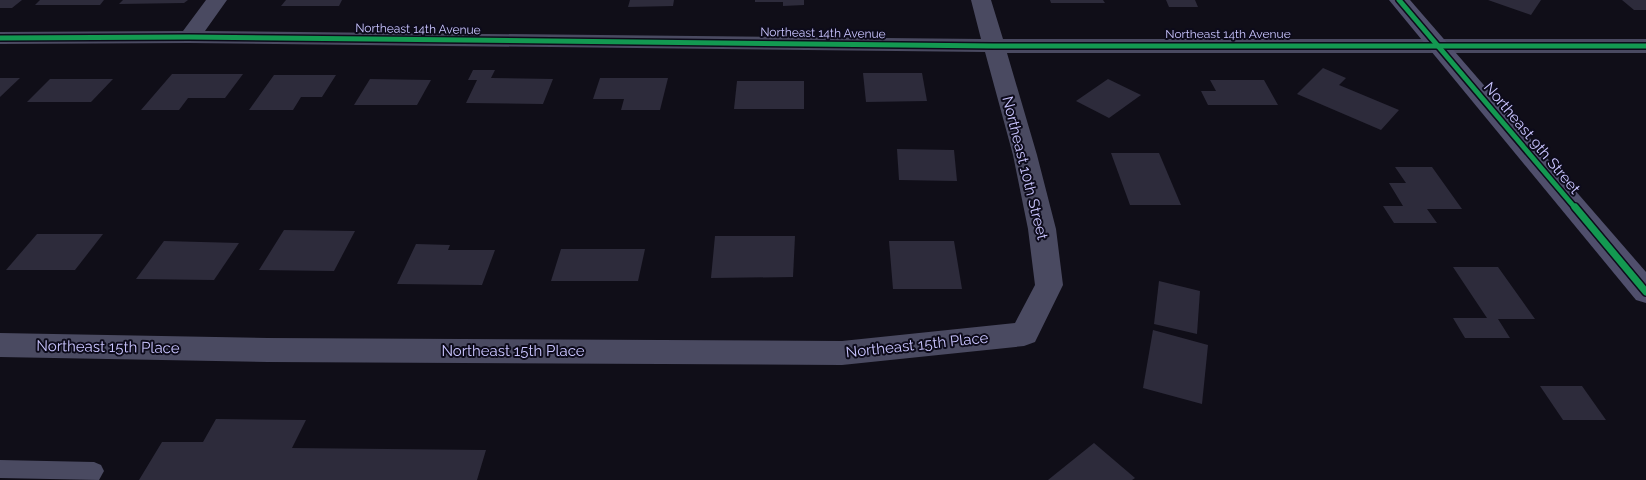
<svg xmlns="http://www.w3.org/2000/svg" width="1646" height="480" viewBox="0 0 1646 480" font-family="Raleway,sans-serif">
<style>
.building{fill:#2d2b3b}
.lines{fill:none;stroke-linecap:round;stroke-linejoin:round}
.lane{fill:#4a4a61;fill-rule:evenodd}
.street{fill:#4a4a61;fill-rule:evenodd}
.secondary{fill:#504f6c;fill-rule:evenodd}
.cycleway-far1-casing{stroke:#0d0b1b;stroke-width:8}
.cycleway-casing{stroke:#0d0b1b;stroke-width:10}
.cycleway-far1{stroke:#139951;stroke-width:5}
.cycleway{stroke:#139951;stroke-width:7}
.labels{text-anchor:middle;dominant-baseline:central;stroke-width:4;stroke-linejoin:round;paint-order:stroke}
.far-street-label{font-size:12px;fill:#cac5ff;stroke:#0d0b1b}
.street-label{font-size:15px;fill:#cac5ff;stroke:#0d0b1b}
</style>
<rect width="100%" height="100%" fill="#100e18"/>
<g class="building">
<polygon points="0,0 22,0 12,8 0,8"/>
<polygon points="40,0 104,0 100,5 35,5"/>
<polygon points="123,0 188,0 184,3 119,4"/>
<polygon points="286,0 342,0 339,6 281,6"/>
<polygon points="630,0 674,0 673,6 628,7"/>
<polygon points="755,0 804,0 804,5 783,6 783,2 755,2"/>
<polygon points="1050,0 1103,0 1105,3 1051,3"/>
<polygon points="1166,0 1195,0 1198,7 1169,7"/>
<polygon points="1488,0 1541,0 1531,15"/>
<polygon points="1622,0 1646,0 1646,10 1634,10"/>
<polygon points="1323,68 1346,78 1339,85 1399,110 1381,130 1297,94"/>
<polygon points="473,70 495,70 491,78 553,79 543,104 466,103 477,80 468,80"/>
<polygon points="863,73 922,73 927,101 866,102"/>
<polygon points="172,74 243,74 225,98 188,98 179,110 141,110"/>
<polygon points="274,75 336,75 322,97 301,97 293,110 249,110"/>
<polygon points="0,78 20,78 0,97"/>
<polygon points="600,78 668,78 660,110 621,110 624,99 593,99"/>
<polygon points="50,79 113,79 91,102 27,102"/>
<polygon points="370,79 431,80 417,105 354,105"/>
<polygon points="1108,79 1141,95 1109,118 1076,101"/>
<polygon points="1210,80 1264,80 1278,105 1208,105 1201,91 1216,91"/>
<polygon points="737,81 804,81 804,109 734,109"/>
<polygon points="897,149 954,150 957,181 899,180"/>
<polygon points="1111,153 1159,153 1181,205 1130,205"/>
<polygon points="1395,167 1432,167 1462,209 1427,209 1437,223 1394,223 1383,206 1403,206 1389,183 1406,183"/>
<polygon points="284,230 355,231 334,271 259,270"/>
<polygon points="37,234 103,234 75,270 6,270"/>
<polygon points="715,236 795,236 793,277 711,278"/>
<polygon points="164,241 239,243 214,280 136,279"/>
<polygon points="889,241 954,241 962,289 893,289"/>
<polygon points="416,244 450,245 448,250 495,250 482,285 397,284"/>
<polygon points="561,249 645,249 638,281 551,281"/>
<polygon points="1453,267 1498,267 1535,319 1498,319 1510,338 1465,338 1453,318 1487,318"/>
<polygon points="1159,281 1200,291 1197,334 1154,324"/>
<polygon points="1153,330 1208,345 1202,404 1143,388"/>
<polygon points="1540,386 1582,386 1606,420 1563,420"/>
<polygon points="216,419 306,420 292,448 486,450 477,480 139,480 162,442 203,442"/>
<polygon points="1094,443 1135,478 1132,480 1048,480"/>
</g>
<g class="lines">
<polygon class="lane" points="0,460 94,462 101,465 104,471 99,480 0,478"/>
<polygon class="street" points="206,0 227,0 205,31 981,39 971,0 991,0 1003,39 1646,39 1646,53 1007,53 1037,155 1056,229 1063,285 1035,342 1024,346 842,365 268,362 0,357 0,333 268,338 842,341 1015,323 1035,285 1028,229 1013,155 985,52 189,43 0,44 0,32 183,31"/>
<polygon class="secondary" points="1389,0 1410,0 1646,272 1646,303 1636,300"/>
<g class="cycleway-far1-casing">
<g id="cycleway-far1">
<polyline points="1399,0 1576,209"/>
<polyline points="0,38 189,37 993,46 1646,46"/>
</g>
</g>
<g class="cycleway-casing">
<polyline id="cycleway" points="1575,207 1646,292"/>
</g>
<use href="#cycleway-far1" class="cycleway-far1"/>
<use href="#cycleway" class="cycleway"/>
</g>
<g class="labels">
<g class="far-street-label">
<text transform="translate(418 29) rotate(1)">Northeast 14th Avenue</text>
<text transform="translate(823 33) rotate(1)">Northeast 14th Avenue</text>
<text x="1228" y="34">Northeast 14th Avenue</text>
</g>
<g class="street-label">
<text transform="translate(1532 138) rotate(50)">Northeast 9th Street</text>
<text transform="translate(1025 168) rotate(76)">Northeast 10th Street</text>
<text transform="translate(917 345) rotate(-6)">Northeast 15th Place</text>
<text transform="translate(108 347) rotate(1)">Northeast 15th Place</text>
<text x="513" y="351">Northeast 15th Place</text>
</g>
</g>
</svg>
